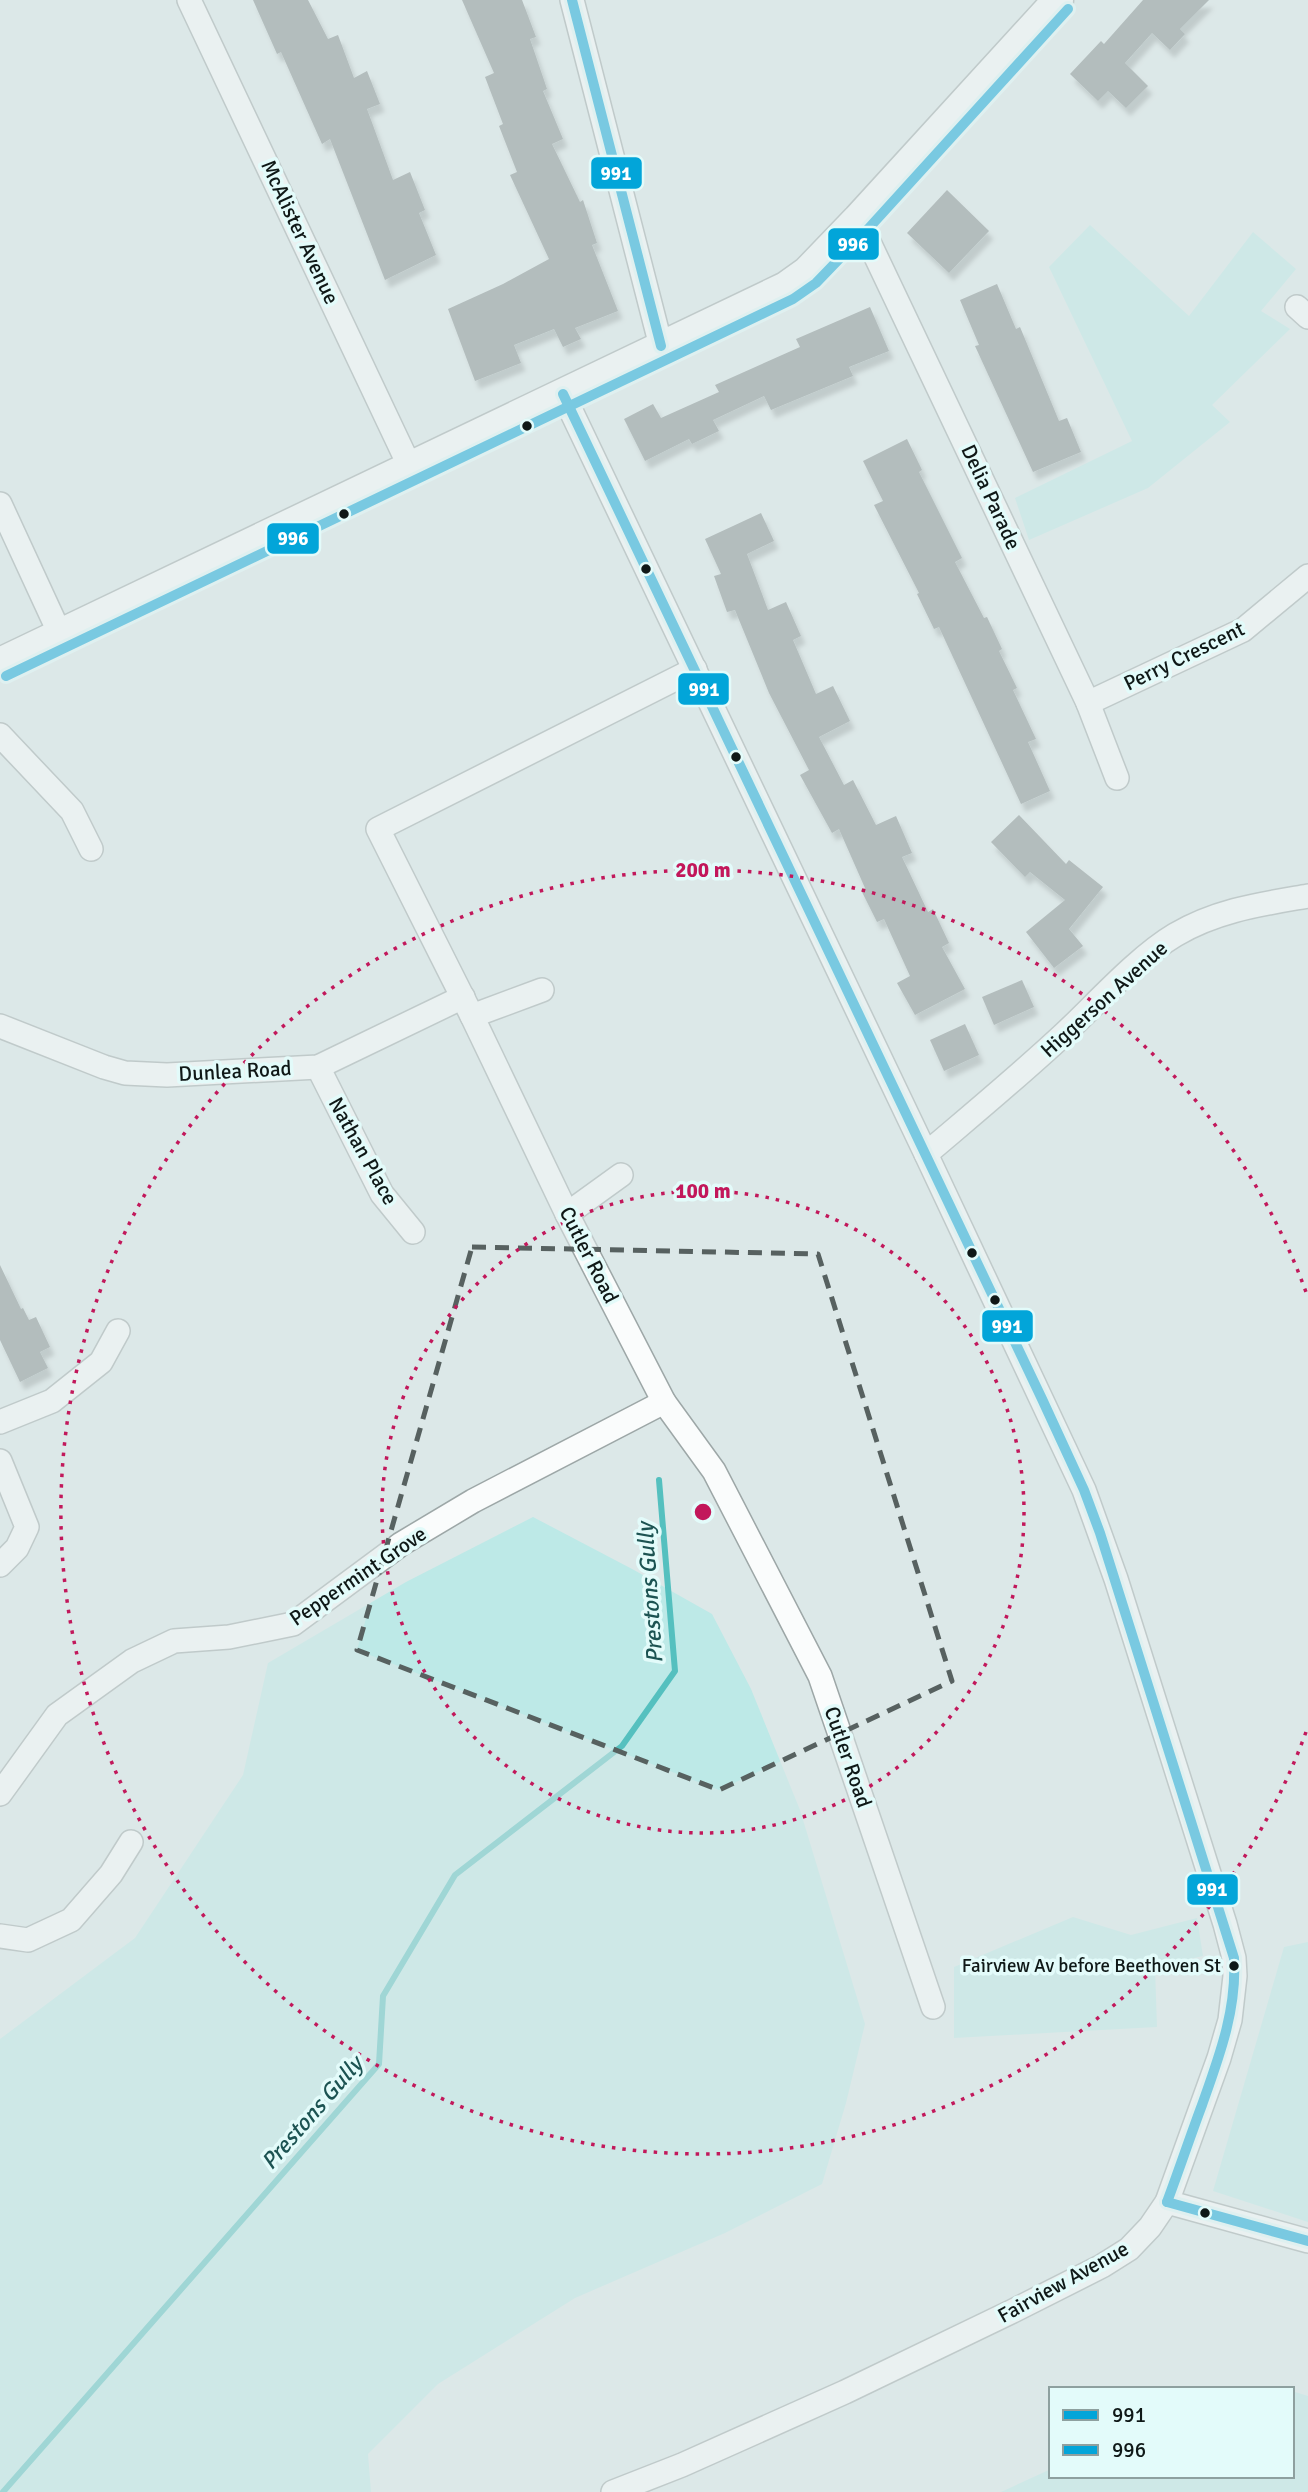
<svg xmlns="http://www.w3.org/2000/svg" width="1308" height="2492" viewBox="0 0 1308 2492" font-family="Signika,sans-serif">
<style>
.green{fill:#bde9e7}
.lines{fill:none;stroke-linecap:round;stroke-linejoin:round}
.stream{stroke:#55c0bf;stroke-width:6}
.building{fill:#818a8a;filter:url(#shadow)}
.minor-casing{stroke:#9da7a7;stroke-width:26}
.tertiary-casing{stroke:#9da7a7;stroke-width:33}
.minor{stroke:#fafcfc;stroke-width:23}
.tertiary{stroke:#fafcfc;stroke-width:30}
.bus-1-casing{stroke:#e3fbfa;stroke-width:16}
.bus-2-casing{stroke:#e3fbfa;stroke-width:16}
.bus-1{stroke:#02a5d9;stroke-width:10}
.bus-2{stroke:#02a5d9;stroke-width:10}
.marked{fill:none;stroke:#576160;stroke-width:5;stroke-dasharray:14 9;stroke-linejoin:round}
.ring{fill:none;stroke:#c2185b;stroke-width:3.5;stroke-dasharray:3.5 7}
.bus-dot{fill:#0f1817;stroke:#e3fbfa;stroke-width:2.5}
.labels{text-anchor:middle;dominant-baseline:central;stroke-width:7;stroke-linejoin:round;paint-order:stroke}
.bus-label{font-size:19px;fill:#0f1817;stroke:#e3fbfa;text-anchor:end}
.street-label{font-size:21px;fill:#0f1817;stroke:#e3fbfa}
.water-label{font-size:23px;font-style:italic;fill:#1c5352;stroke:#e3fbfa}
.centre{fill:#c2185b;stroke:#e3fbfa;stroke-width:3.5}
.ring-label{font-size:21px;text-anchor:middle;font-weight:bold;fill:#c2185b;stroke:#e3fbfa;stroke-width:7;stroke-linejoin:round;paint-order:stroke}
.line-badge{stroke:#e3fbfa;stroke-width:2.5}
.badge-label{font-size:19px;text-anchor:middle;font-weight:bold;fill:#fff}
</style>
<defs>
<filter id="shadow"><feDropShadow dx="4.5" dy="8" stdDeviation="2" flood-color="#0004"/></filter>
</defs>
<rect width="100%" height="100%" fill="#dce8e8"/>
<g class="green">
<polygon points="1090,225 1189,316 1253,232 1296,269 1261,311 1290,329 1212,405 1230,422 1148,488 1029,540 1015,498 1132,441 1049,267"/>
<polygon points="533,1517 634,1570 712,1614 751,1689 800,1810 865,2024 846,2103 822,2184 725,2233 575,2298 438,2384 368,2454 371,2492 0,2492 0,2039 135,1938 243,1775 268,1663 406,1582"/>
<polygon points="1073,1917 1131,1935 1197,1918 1203,1956 1155,1967 1157,2027 954,2038 954,1967"/>
<polygon points="1308,1942 1308,2222 1213,2191 1284,1947"/>
<polygon points="1292,2391 1308,2396 1308,2492 1001,2492 1051,2469 1051,2476 1292,2476"/>
</g>
<g class="lines">
<polyline class="stream" points="3,2492 379,2064 383,1996 455,1875 622,1746 675,1671 659,1480"/>
</g>
<g class="building">
<polygon points="253,0 308,0 328,39 338,35 354,78 367,71 380,104 367,109 393,180 410,172 425,210 419,213 436,255 385,280 330,139 322,144 281,52 277,54"/>
<polygon points="462,0 522,0 536,37 530,39 547,89 543,91 563,139 552,144 580,202 583,200 597,243 592,245 618,311 575,328 581,339 563,347 554,329 514,345 521,363 475,381 448,309 503,284 549,259 510,175 517,172 499,126 503,124 485,77 494,73"/>
<polygon points="1143,0 1209,0 1180,29 1185,34 1170,50 1152,33 1125,63 1148,86 1126,108 1108,91 1098,101 1070,74 1101,41 1104,44"/>
<polygon points="947,190 989,231 949,273 907,233"/>
<polygon points="997,284 1016,329 1020,327 1059,421 1067,418 1081,452 1033,472 975,346 979,345 960,300"/>
<polygon points="870,307 889,351 849,367 853,376 771,410 764,396 713,420 719,431 692,444 689,439 645,461 624,419 653,404 661,418 719,392 715,385 800,347 796,339"/>
<polygon points="907,439 922,470 919,472 962,558 955,562 984,618 987,617 1002,649 999,651 1017,688 1013,690 1036,739 1028,742 1050,791 1021,804 939,627 934,629 917,594 919,593 874,505 883,501 863,461"/>
<polygon points="761,513 774,541 747,554 768,610 786,602 801,636 793,640 816,694 833,686 850,721 819,737 844,785 853,780 876,825 896,816 912,853 902,857 928,912 933,909 949,943 942,947 965,989 915,1015 897,983 910,976 884,919 877,922 861,890 865,888 839,829 832,833 800,775 809,770 769,693 735,610 727,612 714,576 721,574 705,539"/>
<polygon points="1019,815 1066,864 1069,860 1103,887 1069,929 1083,946 1054,968 1026,932 1065,900 1030,872 1025,877 991,842"/>
<polygon points="1022,980 1034,1007 994,1025 982,997"/>
<polygon points="965,1024 979,1055 944,1071 930,1040"/>
<polygon points="0,1265 21,1309 23,1308 29,1320 36,1317 50,1347 40,1352 48,1368 20,1382 0,1340"/>
</g>
<g class="lines">
<g class="minor-casing">
<g id="minor">
<polyline points="189,0 409,465"/>
<polyline points="572,0 661,346"/>
<polyline points="858,219 1088,703 1117,778"/>
<polyline points="1297,307 1308,317"/>
<polyline points="563,394 926,1154 1084,1490 1116,1579 1225,1924 1234,1958 1235,1976 1230,2020 1219,2058 1167,2202 1150,2227 1129,2249 1102,2266 1013,2311 845,2392 682,2465 613,2492"/>
<polyline points="0,504 60,634"/>
<polyline points="695,669 378,829 472,1016 567,1214 664,1402 714,1471 820,1676 933,2007"/>
<polyline points="1088,703 1243,630 1308,576"/>
<polyline points="0,735 72,811 91,849"/>
<polyline points="472,1016 542,990"/>
<polyline points="0,1026 104,1067 125,1073 167,1075 318,1067 463,997"/>
<polyline points="318,1067 382,1194 413,1232"/>
<path d="M 926,1154 C 973,1114 1019,1076 1064,1034 C 1096,1004 1138,957 1175,935 C 1217,910 1262,904 1308,896"/>
<polyline points="567,1214 621,1175"/>
<polyline points="0,1422 52,1401 101,1362 118,1331"/>
<polyline points="0,1461 27,1527 17,1548 0,1565"/>
<polyline points="0,1794 57,1715 132,1661 174,1641 229,1637 293,1624 401,1544 473,1501 664,1402"/>
<polyline points="0,1936 28,1940 71,1920 111,1874 131,1842"/>
<polyline points="1167,2202 1308,2241"/>
</g>
</g>
<g class="tertiary-casing">
<polyline id="tertiary" points="0,663 786,287 807,272 858,219 1058,0"/>
</g>
<use href="#minor" class="minor"/>
<use href="#tertiary" class="tertiary"/>
<g class="bus-1-casing">
<g id="bus-1">
<polyline points="572,0 661,346"/>
<path d="M 563,394 L 1042,1399 L 1084,1490 L 1100,1533 L 1234,1958 C 1237,2010 1219,2057 1202,2105 C 1190,2137 1179,2170 1167,2202"/>
<polyline points="1167,2202 1308,2241"/>
</g>
</g>
<g class="bus-2-casing">
<polyline id="bus-2" points="6,676 793,299 816,283 868,229 1068,9"/>
</g>
<use href="#bus-1" class="bus-1"/>
<use href="#bus-2" class="bus-2"/>
</g>
<path d="M0 0H1308V2492H0ZM 472,1247 L 818,1254 L 952,1681 L 719,1790 L 357,1650 Z" fill="#dce8e8" fill-opacity=".55" fill-rule="evenodd"/>
<path class="marked" d="M 472,1247 L 818,1254 L 952,1681 L 719,1790 L 357,1650 Z"/>
<g class="ring">
<circle cx="703" cy="1512" r="321"/>
<path d="M1306 1732A642 642 0 1 1 1306 1292"/>
</g>
<g class="bus-dot">
<circle cx="527" cy="426" r="6"/>
<circle cx="344" cy="514" r="6"/>
<circle cx="646" cy="569" r="6"/>
<circle cx="736" cy="757" r="6"/>
<circle cx="972" cy="1253" r="6"/>
<circle cx="995" cy="1300" r="6"/>
<circle cx="1234" cy="1966" r="6"/>
<circle cx="1205" cy="2213" r="6"/>
</g>
<g class="labels">
<g class="bus-label">
<text x="1221" y="1966">Fairview Av before Beethoven St</text>
</g>
<g class="street-label">
<text transform="translate(300 232) rotate(65)">McAlister Avenue</text>
<text transform="translate(991 497) rotate(65)">Delia Parade</text>
<text transform="translate(1184 656) rotate(-26)">Perry Crescent</text>
<text transform="translate(1104 999) rotate(-42)">Higgerson Avenue</text>
<text transform="translate(235 1071) rotate(-3)">Dunlea Road</text>
<text transform="translate(363 1151) rotate(61)">Nathan Place</text>
<text transform="translate(589 1255) rotate(63)">Cutler Road</text>
<text transform="translate(358 1576) rotate(-34)">Peppermint Grove</text>
<text transform="translate(848 1757) rotate(71)">Cutler Road</text>
<text transform="translate(1063 2282) rotate(-29)">Fairview Avenue</text>
</g>
<g class="water-label">
<text transform="translate(650 1593) rotate(-94)">Prestons Gully</text>
<text transform="translate(312 2113) rotate(-49)">Prestons Gully</text>
</g>
</g>
<circle cx="703" cy="1512" r="10" class="centre"/>
<g class="ring-label">
<text x="703" y="877">200 m</text>
<text x="703" y="1198">100 m</text>
</g>
<g class="line-badge">
<rect x="590" y="156" width="53" height="34" rx="7" fill="#02a5d9"/>
<rect x="827" y="227" width="53" height="34" rx="7" fill="#02a5d9"/>
<rect x="266" y="522" width="54" height="33" rx="7" fill="#02a5d9"/>
<rect x="677" y="672" width="53" height="34" rx="7" fill="#02a5d9"/>
<rect x="981" y="1309" width="53" height="34" rx="7" fill="#02a5d9"/>
<rect x="1186" y="1873" width="53" height="33" rx="7" fill="#02a5d9"/>
</g>
<g class="badge-label">
<text x="616" y="180">991</text>
<text x="853" y="251">996</text>
<text x="293" y="545">996</text>
<text x="704" y="696">991</text>
<text x="1007" y="1333">991</text>
<text x="1212" y="1896">991</text>
</g>
<rect x="1049" y="2387" width="245" height="91" fill="#e3fbfa" stroke="#8ea09f" stroke-width="2"/>
<rect x="1063" y="2410" width="35" height="10" fill="#02a5d9" stroke="#8ea09f" stroke-width="2"/>
<text x="1112" y="2422" font-size="21" fill="#0f1817">991</text>
<rect x="1063" y="2445" width="35" height="10" fill="#02a5d9" stroke="#8ea09f" stroke-width="2"/>
<text x="1112" y="2457" font-size="21" fill="#0f1817">996</text>
</svg>
